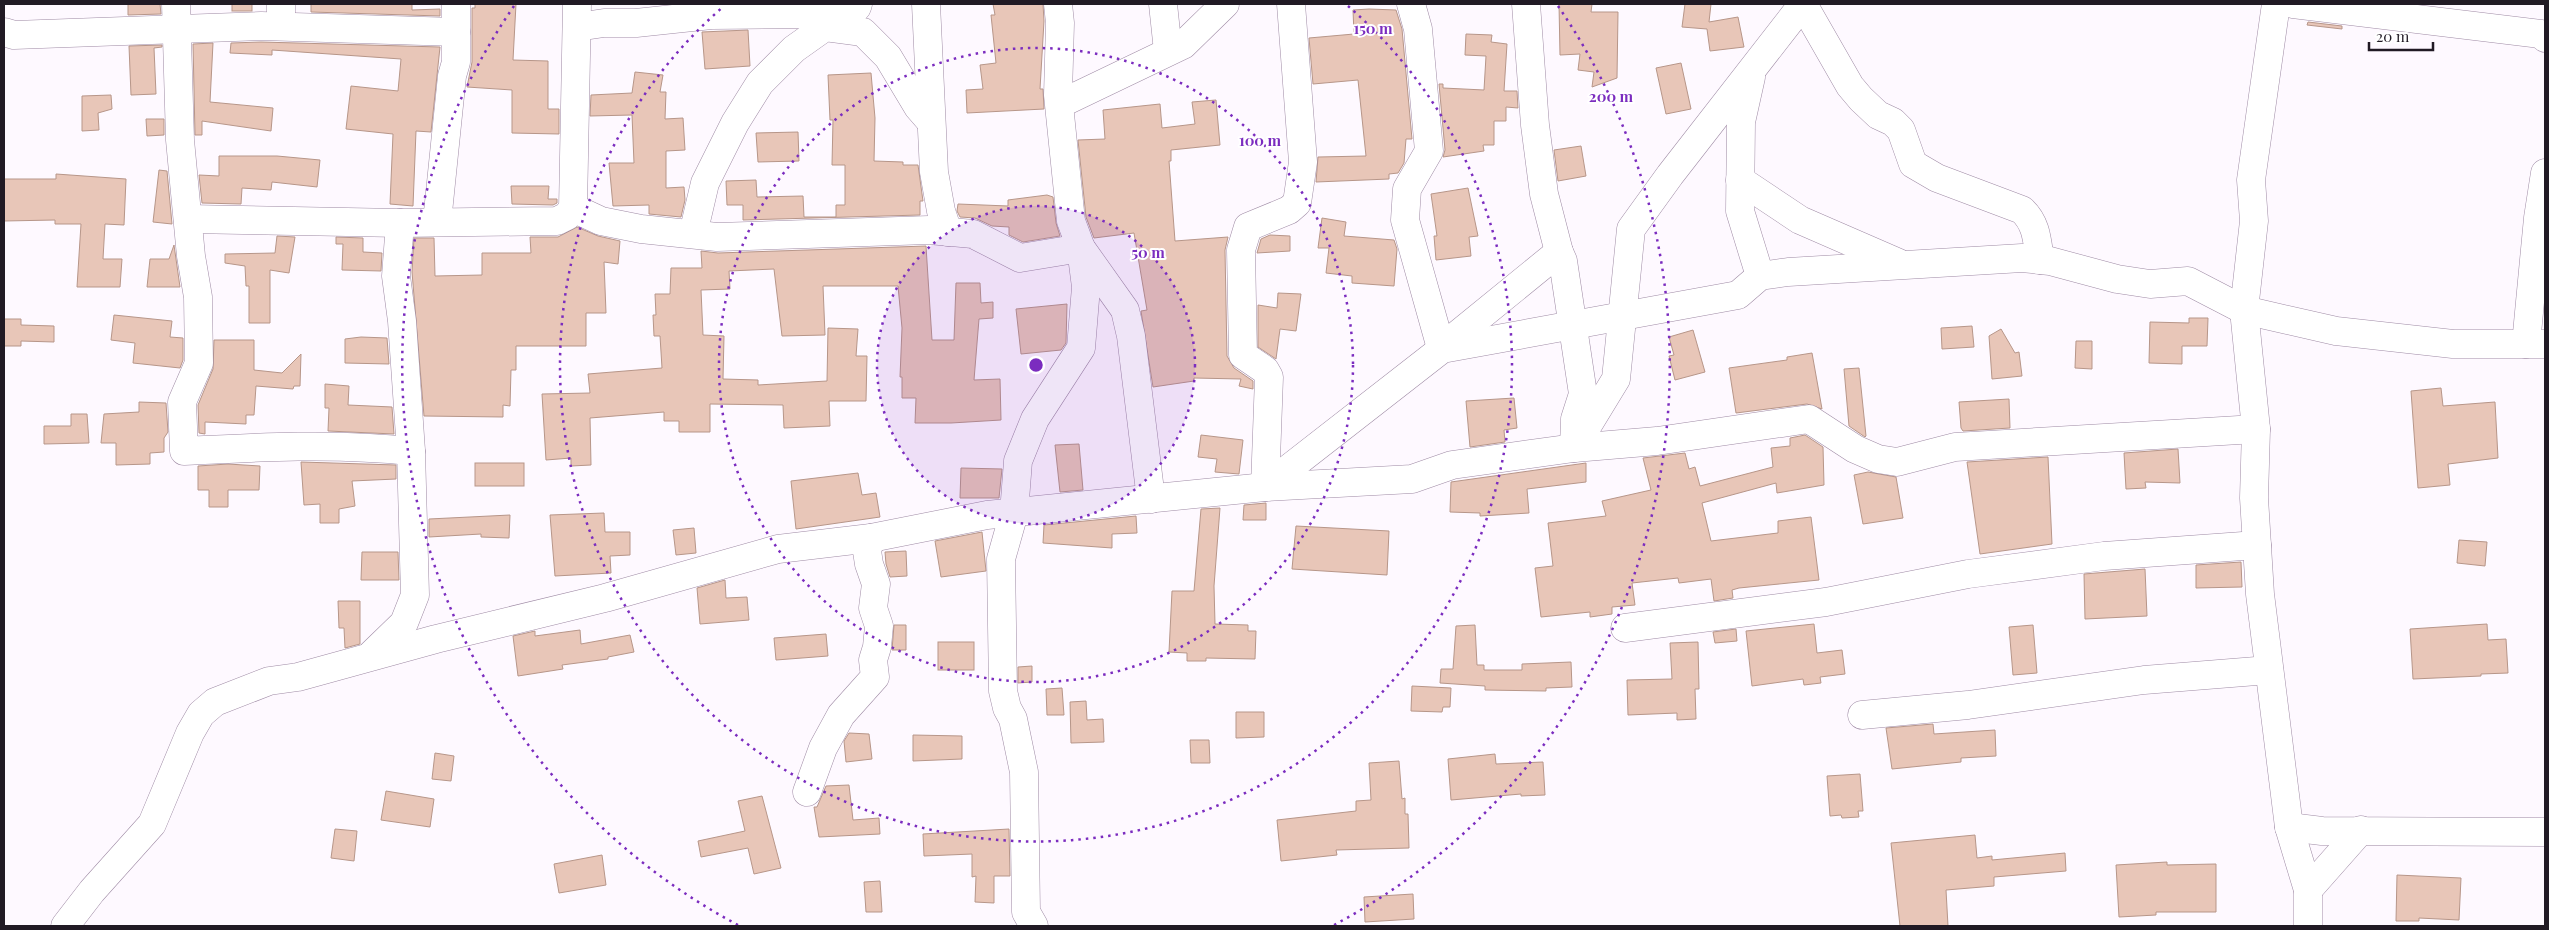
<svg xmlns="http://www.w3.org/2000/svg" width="2549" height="930" viewBox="0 0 2549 930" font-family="'Playfair Display',serif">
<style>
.building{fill:#e8c6b8;stroke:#b79689}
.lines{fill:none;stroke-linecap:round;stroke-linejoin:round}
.minor-casing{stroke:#9f8ba5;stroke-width:29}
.minor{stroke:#fff;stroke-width:28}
.ring{fill:none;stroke:#7b2cbf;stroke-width:2.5;stroke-dasharray:2.5 5}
.centre{fill:#7b2cbf;stroke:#fff;stroke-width:2.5}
.ring-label{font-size:15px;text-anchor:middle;font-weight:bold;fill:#7b2cbf;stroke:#fff;stroke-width:4;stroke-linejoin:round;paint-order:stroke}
</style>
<rect width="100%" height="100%" fill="#fef9ff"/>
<g class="building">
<polygon points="128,4 160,4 161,14 128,15"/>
<rect x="232" y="4" width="20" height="7"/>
<polygon points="311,4 412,4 412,10 440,9 440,16 311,12"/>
<polygon points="475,4 516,4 513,60 548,61 548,109 559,109 559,134 512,133 512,90 467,87 472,62 472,8 475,8"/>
<polygon points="993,4 1043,4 1044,21 1040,89 1043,89 1044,109 967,113 966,90 983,89 980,65 996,63 991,15 995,15"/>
<polygon points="1559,4 1592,4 1591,12 1618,12 1617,78 1592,87 1594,72 1578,70 1580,54 1560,55"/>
<polygon points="1685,4 1711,4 1709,22 1738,17 1744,47 1710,51 1707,29 1682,27"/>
<polygon points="1369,9 1396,10 1402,29 1412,139 1406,139 1404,163 1398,173 1389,174 1389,179 1316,182 1318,157 1366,156 1358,80 1313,84 1309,38 1354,34 1353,10"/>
<polygon points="2308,22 2342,26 2342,29 2307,25"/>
<polygon points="748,30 750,66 705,69 702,32"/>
<polygon points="1466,34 1492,35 1491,42 1507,44 1504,91 1517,91 1518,108 1506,107 1506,121 1494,121 1494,145 1483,145 1484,151 1443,157 1445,150 1439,84 1443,84 1443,88 1484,90 1486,56 1465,55"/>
<polygon points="261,42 440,47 431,132 416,131 413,206 390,204 393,134 346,129 351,86 398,91 401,59 272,50 272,55 230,53 231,43"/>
<polygon points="213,43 210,102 273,108 271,131 202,121 202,135 195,135 193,44"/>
<polygon points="162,45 162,47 154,48 156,94 131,95 129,46"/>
<polygon points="1681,63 1691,109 1666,114 1656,68"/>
<polygon points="635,72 663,75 660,92 666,92 665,119 683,118 685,150 666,151 666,188 684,187 685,200 681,217 649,214 649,205 613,206 609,163 634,163 632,115 590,116 591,95 632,93"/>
<polygon points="871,73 875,118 874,161 903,162 903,165 918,165 923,201 920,201 920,215 743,220 743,205 727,205 726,181 756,180 757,197 803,196 804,217 836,217 836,205 845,205 845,165 832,165 833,120 830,120 828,75"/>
<polygon points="111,95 112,109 98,113 99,130 82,131 82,96"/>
<polygon points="1216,100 1220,145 1171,150 1171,161 1169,161 1175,241 1228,237 1225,250 1227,356 1234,368 1253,381 1253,389 1239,386 1241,379 1194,378 1194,381 1153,387 1141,311 1147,310 1134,233 1094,238 1086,217 1078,140 1105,139 1103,110 1160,104 1162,128 1195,124 1192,102"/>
<polygon points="146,119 164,119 164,135 147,136"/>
<polygon points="798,132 799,161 758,162 756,133"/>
<polygon points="1581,146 1586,176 1558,181 1554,150"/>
<polygon points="219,156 277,156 320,160 317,187 272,182 271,190 242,188 241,204 202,203 199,175 219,176"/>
<polygon points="159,170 167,171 172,224 153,222"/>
<polygon points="56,174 126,179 124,225 105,224 103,259 122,259 120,287 77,287 81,224 55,224 55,220 4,221 4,179 56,179"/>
<polygon points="511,186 549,186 548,199 557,199 557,203 553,205 512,204"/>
<polygon points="1468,188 1478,236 1469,237 1471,256 1436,260 1434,236 1437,236 1431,194"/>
<polygon points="1047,195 1053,197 1056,223 1060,236 1023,242 1009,235 1009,227 992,226 975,218 960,217 957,211 958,204 1008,206 1008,200"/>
<polygon points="1322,218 1346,222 1344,236 1394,240 1397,249 1394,286 1352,283 1352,276 1326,273 1329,248 1318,248"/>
<polygon points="577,227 598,236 620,241 618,264 604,262 606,313 586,313 586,346 516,346 516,370 511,370 510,406 503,405 503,417 424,416 412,272 414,238 434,238 435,276 482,275 482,253 531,253 530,237 558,237"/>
<polygon points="1270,235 1290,236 1290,251 1257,253 1261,239"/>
<polygon points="277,236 295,237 289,273 270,270 270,323 249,323 249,286 246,286 245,266 225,263 225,254 275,253"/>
<polygon points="336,237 363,238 363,252 382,253 381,271 342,270 343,244 336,244"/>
<polygon points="174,245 180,287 147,287 150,259 169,259"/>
<polygon points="926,246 932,340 954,340 956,283 980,283 981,303 993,302 993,318 979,319 974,380 1000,379 1001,420 951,423 915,423 916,398 902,398 902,377 900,377 902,328 898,286 823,286 825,335 782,336 774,269 729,271 730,289 701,290 703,335 724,336 723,379 758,380 758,385 827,381 828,328 858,329 856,356 867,356 866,401 829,401 830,426 784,428 783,405 710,404 710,432 679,432 679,421 664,421 664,412 590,418 591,465 571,466 571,458 546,460 542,394 590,393 588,374 662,368 660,336 654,336 653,315 656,315 655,294 670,294 671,268 702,268 701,251 718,253"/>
<polygon points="1278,293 1301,294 1296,331 1280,329 1276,359 1258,347 1258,305 1277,308"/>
<polygon points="1067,304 1066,343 1061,350 1021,354 1016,309"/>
<polygon points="114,315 172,321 170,337 183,338 183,360 180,368 133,363 135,343 111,340"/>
<polygon points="2189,318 2208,318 2207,346 2182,346 2182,364 2149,363 2150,322 2189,323"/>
<polygon points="4,319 21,319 21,325 54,326 54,342 21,341 21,346 4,346"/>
<polygon points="1972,326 1974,347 1942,349 1941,328"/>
<polygon points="2001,329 2015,353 2019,352 2022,376 1992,379 1989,336"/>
<polygon points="1693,330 1705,372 1675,380 1669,356 1674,355 1669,337"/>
<polygon points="361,337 387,338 389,364 345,363 345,339"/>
<polygon points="214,340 254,340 254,370 282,373 301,354 300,386 294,386 293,389 256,386 254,415 246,415 246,424 205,422 205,434 199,433 198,405 213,369"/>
<polygon points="2076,341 2092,341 2092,369 2075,368"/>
<polygon points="1812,353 1822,409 1807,404 1736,413 1729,368 1787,360 1787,357"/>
<polygon points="1859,368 1866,436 1865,437 1849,426 1844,369"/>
<polygon points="325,384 349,386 348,405 392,407 394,434 328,431 329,408 325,408"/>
<polygon points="2441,388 2443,406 2495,402 2498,458 2448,464 2450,485 2418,488 2411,391"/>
<polygon points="1514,398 1517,428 1504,430 1505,442 1470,447 1466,401"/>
<polygon points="2009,399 2010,428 1963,431 1961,428 1959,402"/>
<polygon points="139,402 166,403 168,432 164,438 164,452 150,453 150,464 116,465 116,443 101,443 104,414 139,412"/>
<polygon points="71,414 87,414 89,443 44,444 44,426 71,426"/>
<polygon points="1201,435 1243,440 1239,474 1215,472 1217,459 1198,457"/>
<polygon points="1805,435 1823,447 1824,485 1777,493 1776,483 1702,503 1711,541 1778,533 1778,521 1811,517 1819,580 1739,588 1732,590 1733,598 1714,601 1711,579 1679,583 1678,578 1632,583 1635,605 1612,607 1612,614 1590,617 1590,612 1541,617 1535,568 1553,566 1548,523 1606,516 1602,501 1651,490 1643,458 1685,453 1689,469 1695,467 1700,486 1773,467 1771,448 1790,446 1790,438"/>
<polygon points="1079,444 1083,490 1060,492 1055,445"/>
<polygon points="2178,449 2180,483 2145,482 2146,488 2126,489 2124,453"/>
<polygon points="2048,457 2052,544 1980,554 1967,462"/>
<polygon points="301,462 396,465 396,479 352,481 355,506 339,509 339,523 320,523 320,504 304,505"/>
<rect x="475" y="463" width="49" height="23"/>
<polygon points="1586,463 1586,482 1527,489 1529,513 1480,516 1480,513 1450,512 1451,482"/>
<polygon points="228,464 260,466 259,490 228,490 228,507 209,507 209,490 198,490 198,466"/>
<polygon points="961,468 1002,469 999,498 960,498"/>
<polygon points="1868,472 1896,477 1903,518 1863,524 1854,475"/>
<polygon points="858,473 862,495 876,493 880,517 796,529 791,481"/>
<polygon points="1266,503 1266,520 1243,520 1244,505"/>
<polygon points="1220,508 1214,586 1215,624 1248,625 1248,631 1256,631 1255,659 1206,658 1206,661 1187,661 1187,653 1169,652 1172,591 1194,591 1201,509"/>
<polygon points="604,513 605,532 630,532 630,555 610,556 611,573 555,576 550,515"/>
<polygon points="510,515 509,538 481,537 481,534 429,537 429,519"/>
<polygon points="1136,516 1137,533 1112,534 1112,548 1043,543 1044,525"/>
<polygon points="1296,526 1389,531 1387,575 1292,569"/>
<polygon points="694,528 696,553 676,555 673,530"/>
<polygon points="982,532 986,571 941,577 935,541"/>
<polygon points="2459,540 2487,542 2485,566 2457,563"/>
<polygon points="906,551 907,576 890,577 886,564 885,552"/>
<polygon points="362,552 398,552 399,580 361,580"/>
<polygon points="2241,562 2242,587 2196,588 2196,565"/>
<polygon points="2145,569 2147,616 2085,619 2084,574"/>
<polygon points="725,580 726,598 747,597 749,620 700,624 697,588"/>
<polygon points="338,601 360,601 360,644 345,648 344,628 339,628"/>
<polygon points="1814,624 1817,653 1842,650 1845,674 1820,677 1821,683 1804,685 1803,679 1752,686 1746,631"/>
<polygon points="2487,624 2488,640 2506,639 2508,673 2481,674 2481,676 2413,679 2410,629"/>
<polygon points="894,625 906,625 906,650 892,650"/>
<polygon points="1475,625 1477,665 1484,665 1484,670 1522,670 1522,664 1571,662 1572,687 1546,688 1546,691 1485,690 1485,686 1440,683 1441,669 1453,669 1456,626"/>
<polygon points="2033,625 2037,673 2013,675 2009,627"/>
<polygon points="1736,629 1737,641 1715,643 1713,632"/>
<polygon points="580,630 581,644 630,635 634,652 608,657 608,659 562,665 563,669 518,676 513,636 535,631 535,636"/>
<polygon points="826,634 828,656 776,660 774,638"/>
<rect x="938" y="642" width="36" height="28"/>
<polygon points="1698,642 1699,689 1695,689 1696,719 1677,720 1677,713 1628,715 1627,680 1672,679 1670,643"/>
<polygon points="1032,666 1032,682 1018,683 1018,667"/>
<polygon points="1412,686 1451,688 1450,707 1443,707 1442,712 1411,711"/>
<polygon points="1062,688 1064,715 1047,715 1046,689"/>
<polygon points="1086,701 1087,720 1103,719 1104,742 1071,743 1070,702"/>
<polygon points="1236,712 1264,712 1264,737 1236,738"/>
<polygon points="1933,724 1934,734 1995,730 1996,756 1961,758 1961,762 1892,769 1886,728"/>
<polygon points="849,733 869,734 872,759 846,762 844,741"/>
<polygon points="913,735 962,736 962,759 913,761"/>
<polygon points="1190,740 1209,740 1210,763 1191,763"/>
<polygon points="435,753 454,756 451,781 432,779"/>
<polygon points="1495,754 1496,764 1543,762 1545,795 1521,796 1521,794 1451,800 1448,759"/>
<polygon points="1399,761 1402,799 1405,798 1405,814 1408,814 1409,848 1336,850 1337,855 1281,861 1277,820 1356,811 1356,801 1371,800 1369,763"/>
<polygon points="1860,774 1863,811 1858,811 1859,817 1842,818 1841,815 1830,816 1827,776"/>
<polygon points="849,785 853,820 879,818 880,834 819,837 814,807 817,807 826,786"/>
<polygon points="386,791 434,799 430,827 381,820"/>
<polygon points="762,796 781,868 754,874 748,848 701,857 698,841 745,831 738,801"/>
<polygon points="335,829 357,831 354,861 331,858"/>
<polygon points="1009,829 1010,876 994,876 994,903 975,902 976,876 972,877 972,854 924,856 923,834"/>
<polygon points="1975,835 1977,858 1992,856 1992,860 2065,853 2066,871 1994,877 1994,886 1946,890 1948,926 1900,926 1891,843"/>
<polygon points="602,855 606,885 559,893 554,864"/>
<polygon points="2167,862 2167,865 2216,864 2216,912 2156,912 2156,915 2119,917 2116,865"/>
<polygon points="2397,875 2461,878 2459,920 2419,918 2419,921 2396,921"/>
<polygon points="880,881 882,912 866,912 864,882"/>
<polygon points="1413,894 1414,919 1365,922 1364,897"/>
</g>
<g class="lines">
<g class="minor-casing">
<g id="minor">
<path d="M 176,4 L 180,140 L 191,256 L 198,297 L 199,363 L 182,402 L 184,451 C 260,447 336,443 411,451"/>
<polyline points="281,4 281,26"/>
<polyline points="926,4 934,172 941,211 948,232"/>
<polyline points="1058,4 1060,23 1058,95 1071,221 1081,248 1125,310 1131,336 1151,499"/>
<polyline points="1163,4 1168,51"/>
<polyline points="1411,4 1418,29 1429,151 1407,189 1405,220 1441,348 1559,252 1563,261 1583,394 1575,419 1574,448"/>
<polyline points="1526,4 1535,125 1544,194 1559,252"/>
<path d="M 1803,4 L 1850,86 L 1861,99 L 1878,115 L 1893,122 L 1901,130 L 1913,164 L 1937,178 L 2022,210 C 2037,224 2037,241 2040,260"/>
<polyline points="2276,4 2251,180 2254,221 2244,310 2256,429 2254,498 2260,594 2289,827 2308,890 2308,926"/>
<polyline points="2293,4 2541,34 2545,38"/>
<polyline points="577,27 604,23 636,23 711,15 811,14 857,7 858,4"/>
<polyline points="4,32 14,35 261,26 456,32"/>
<polyline points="1751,77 1741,122 1740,211 1760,276"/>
<polyline points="1060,104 1183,45 1225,4"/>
<polyline points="1740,180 1800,220 1899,263"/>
<polyline points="573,208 601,221 641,229 717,237 929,230 973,234 1020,258 1081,248 1086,287 1081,348 1035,419 1018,461 1014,513 1001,559 1003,691 1007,708 1013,719 1024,772 1026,912 1034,926"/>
<polyline points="188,219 400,223 557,221 567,216 573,208 577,4"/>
<polyline points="437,222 452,76 456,62 456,4"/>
<polyline points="693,234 705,183 735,123 760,83 794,49 825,27 863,32 888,57 918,107 931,122"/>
<polyline points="2526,344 2538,218 2545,173"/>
<polyline points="1580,438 1616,379 1631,229 1670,175 1803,4"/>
<polyline points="1265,487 1442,349 1738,295 1760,276 1788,272 2022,258 2050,261 2117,279 2150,284 2188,281 2244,310 2336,331 2453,344 2545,344"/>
<polyline points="1265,487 1269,377 1265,370 1243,355 1241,250 1248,227 1289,210 1297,203 1303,162 1291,4"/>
<polyline points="1625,628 1826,602 1968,574 2104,556 2257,545"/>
<polyline points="372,654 404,623 415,595 411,451 402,321 396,276 400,223"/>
<polyline points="1862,715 1968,705 2144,680 2269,670"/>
<polyline points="807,792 823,748 841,715 875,677 873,660 877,647 879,626 873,608 876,584 869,564 867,551 871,538"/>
<polyline points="2289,827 2322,831 2545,832"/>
<polyline points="2308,890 2361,830"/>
<polyline points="65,926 92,891 152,824 190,733 201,714 215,702 269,681 298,677 436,639 605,598 778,549 871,538 987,515 1265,487 1412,479 1452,465 1574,448 1657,441 1809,419 1855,449 1878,459 1897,462 1955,447 2256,429"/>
</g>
</g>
<use href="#minor" class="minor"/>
</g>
<circle cx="1036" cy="365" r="159" fill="#7b2cbf" fill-opacity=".12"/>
<g class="ring">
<circle cx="1036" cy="365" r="159"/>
<circle cx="1036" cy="365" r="317"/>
<path d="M1348 6A476 476 0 1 1 724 6"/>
<path d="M738 925A634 634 0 0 1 514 6M1558 6A634 634 0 0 1 1334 925"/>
</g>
<circle cx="1036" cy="365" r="8" class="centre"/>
<g class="ring-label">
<text x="1373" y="34">150 m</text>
<text x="1611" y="102">200 m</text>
<text x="1260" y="146">100 m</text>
<text x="1148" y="258">50 m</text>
</g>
<rect width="2549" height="930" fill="none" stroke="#211a24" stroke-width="10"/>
<path d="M2369 42v8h64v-8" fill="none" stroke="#211a24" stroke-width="2.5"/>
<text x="2376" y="42" font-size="15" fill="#211a24" stroke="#ffffff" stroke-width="4" paint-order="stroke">20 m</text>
</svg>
